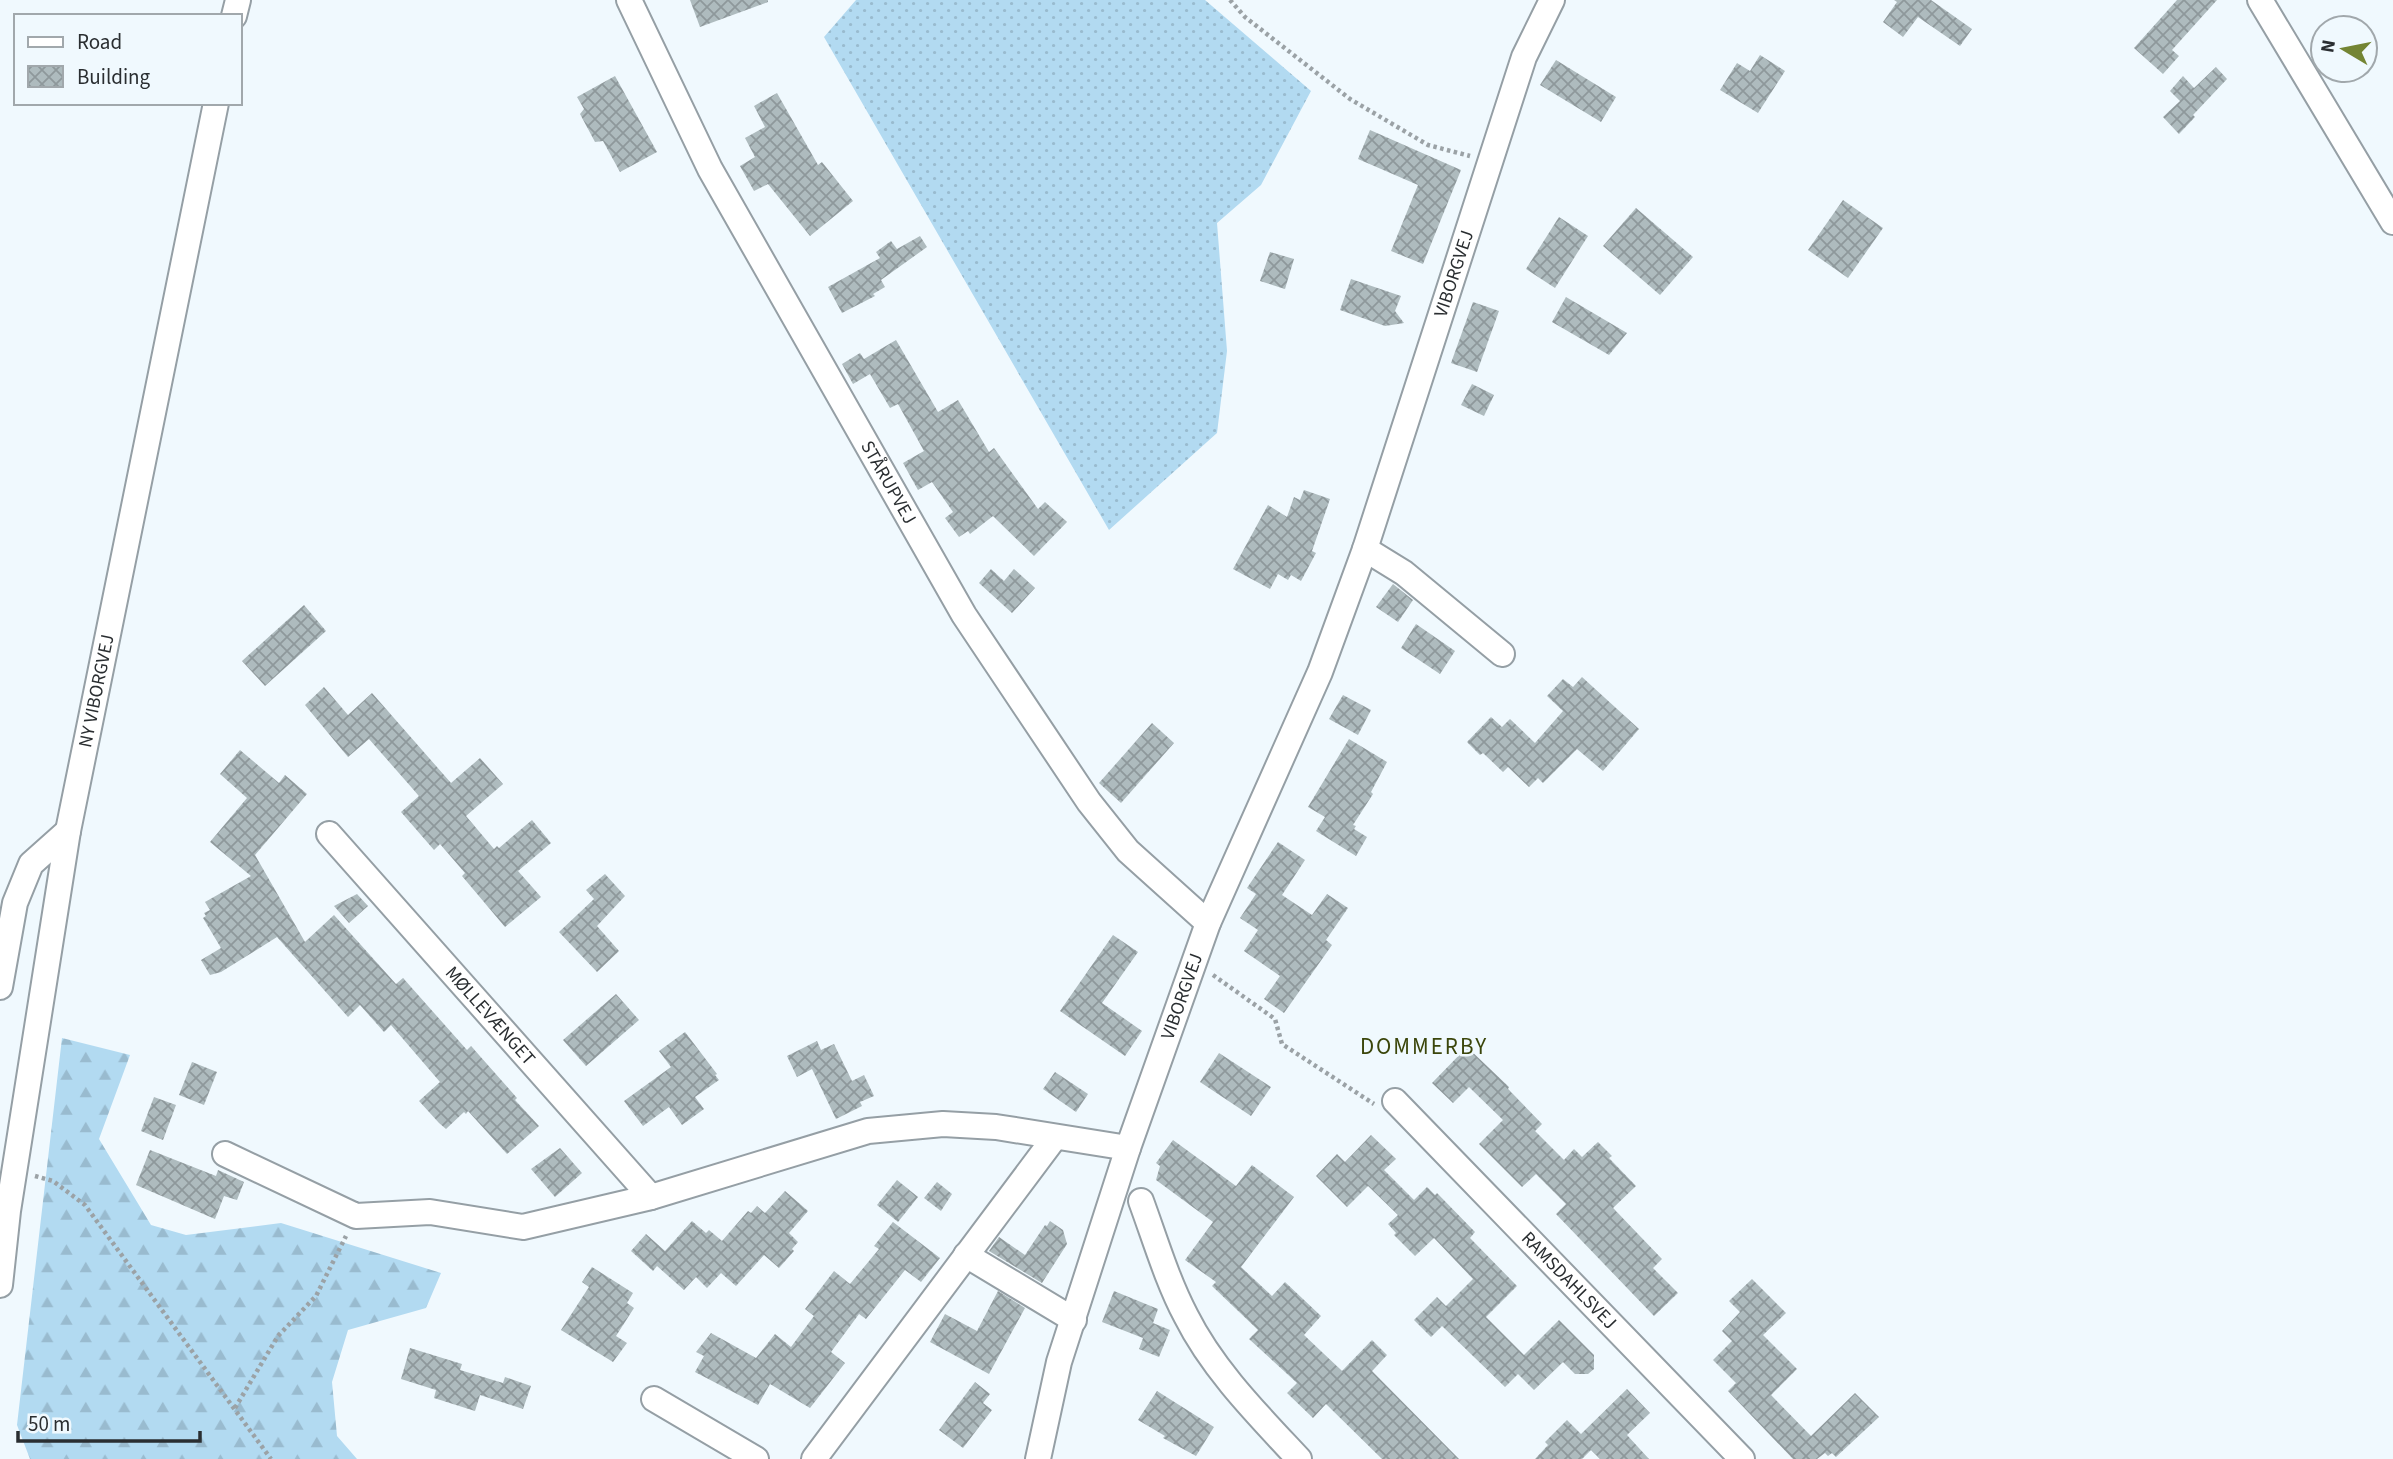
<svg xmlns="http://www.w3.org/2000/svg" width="2393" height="1459" viewBox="0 0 2393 1459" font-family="'Source Sans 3',sans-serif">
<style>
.grass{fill:url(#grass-dots)}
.forest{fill:url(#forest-firs)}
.building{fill:url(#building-cross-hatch)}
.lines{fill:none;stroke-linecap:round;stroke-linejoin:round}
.minor-casing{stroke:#959fa5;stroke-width:28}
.path{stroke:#9ba2a6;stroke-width:4.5;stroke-dasharray:3.5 3.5;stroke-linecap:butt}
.minor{stroke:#fff;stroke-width:24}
.labels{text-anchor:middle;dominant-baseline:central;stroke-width:5;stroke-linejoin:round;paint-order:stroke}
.street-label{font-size:19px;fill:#2a2e31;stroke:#f0f9fe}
.quarter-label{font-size:23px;letter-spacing:2px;fill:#3b460b;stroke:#f0f9fe}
</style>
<defs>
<pattern id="grass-dots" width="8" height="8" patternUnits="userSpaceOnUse" patternTransform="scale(1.75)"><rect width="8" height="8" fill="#b2daf1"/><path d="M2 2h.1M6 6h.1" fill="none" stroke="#99bbcf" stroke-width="1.8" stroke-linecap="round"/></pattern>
<pattern id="forest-firs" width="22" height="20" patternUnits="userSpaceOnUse" patternTransform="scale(1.75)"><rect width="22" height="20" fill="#b2daf1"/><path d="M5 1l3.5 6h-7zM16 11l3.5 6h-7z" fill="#99bbcf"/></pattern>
<pattern id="building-cross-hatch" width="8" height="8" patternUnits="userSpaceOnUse" patternTransform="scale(1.75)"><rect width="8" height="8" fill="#aebbbe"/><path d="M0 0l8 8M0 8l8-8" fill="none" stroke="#8e989b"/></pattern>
</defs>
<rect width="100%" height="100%" fill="#f0f9fe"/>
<polygon class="grass" points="856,0 1205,0 1311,91 1261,185 1217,223 1227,351 1217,433 1109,530 824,37"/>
<polygon class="forest" points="62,1038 130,1055 99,1139 151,1225 186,1235 281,1223 441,1273 426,1308 348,1330 332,1382 337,1436 357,1459 30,1459 17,1425"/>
<g class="building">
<polygon points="690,0 768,0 768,2 700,27"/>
<polygon points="1894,0 1931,0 1972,29 1960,46 1918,17 1903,37 1883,22 1897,2"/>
<polygon points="2177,0 2217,0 2172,50 2179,56 2163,74 2134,48"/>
<polygon points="1760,55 1785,71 1758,113 1720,90 1737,63 1750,71"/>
<polygon points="1556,60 1616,97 1601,122 1540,85"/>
<polygon points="2216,67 2227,79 2193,115 2195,117 2179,134 2163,117 2180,101 2170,91 2183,76 2194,88"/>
<polygon points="615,76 657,152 620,172 603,141 595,142 580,114 584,109 577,97"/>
<polygon points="777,93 818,165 822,162 853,201 810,236 768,184 754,191 740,166 755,157 745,138 765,127 754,106"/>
<polygon points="1370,130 1461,170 1423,264 1391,251 1418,185 1358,159"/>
<polygon points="1843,200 1883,228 1848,278 1808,250"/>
<polygon points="1636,208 1693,257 1660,295 1603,246"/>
<polygon points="1559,217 1588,236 1555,288 1526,269"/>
<polygon points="920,236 927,247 881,280 885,287 873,294 875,296 842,313 828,287 880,258 876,252 891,241 897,249"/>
<polygon points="1270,252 1294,259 1285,289 1260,281"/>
<polygon points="1351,279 1401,296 1395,311 1404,323 1385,326 1340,310"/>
<polygon points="1566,297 1627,333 1609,355 1552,322"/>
<polygon points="1473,302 1499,311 1477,372 1451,363"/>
<polygon points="896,340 938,412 958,400 989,452 994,448 1038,509 1045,502 1067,522 1034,556 993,516 970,534 968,531 959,537 945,518 953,512 932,482 918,490 903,463 924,451 898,404 890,408 870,374 853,384 842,364 860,353 864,359"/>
<polygon points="1472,384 1494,395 1484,416 1461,405"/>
<polygon points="1304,490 1330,499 1312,551 1316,553 1301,581 1291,575 1288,580 1278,574 1270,589 1233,569 1268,505 1287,517 1294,497 1300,500"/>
<polygon points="991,569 1004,581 1014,569 1035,588 1012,613 979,583"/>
<polygon points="1393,584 1413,600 1398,622 1376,607"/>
<polygon points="304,605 326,631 265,686 242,661"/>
<polygon points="1416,624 1455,651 1440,674 1401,648"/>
<polygon points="1582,677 1639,729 1603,771 1577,749 1543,783 1538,778 1529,787 1508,767 1503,772 1483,753 1480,755 1467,742 1491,717 1502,727 1510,719 1535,743 1563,711 1547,696 1563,679 1573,687"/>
<polygon points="324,687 348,715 372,693 451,783 480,758 503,784 466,816 494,849 497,846 499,848 532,820 551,843 518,871 541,897 505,927 462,876 465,873 440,844 434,850 401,812 419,796 369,739 348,757 305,705"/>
<polygon points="1343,695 1371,710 1358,735 1329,719"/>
<polygon points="1152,723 1174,743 1121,803 1099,783"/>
<polygon points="1349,739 1387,762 1371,792 1373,794 1353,825 1356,826 1354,829 1367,837 1356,856 1316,831 1325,817 1308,807"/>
<polygon points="240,750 279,783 285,775 307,794 255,855 305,942 334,915 396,984 403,978 467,1050 471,1046 517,1098 515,1100 539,1126 507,1154 468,1111 466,1114 464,1112 446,1129 439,1123 419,1101 440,1082 391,1025 384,1032 360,1005 348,1017 277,937 221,972 210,975 201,960 221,948 203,918 206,916 204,913 210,910 205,902 251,876 210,842 247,798 220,774"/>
<polygon points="1278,842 1305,860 1282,895 1312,915 1327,894 1348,908 1326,940 1332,945 1284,1013 1264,999 1280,976 1244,951 1258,930 1240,918 1256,894 1247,888"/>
<polygon points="605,874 625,896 597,926 619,951 597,972 559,932 594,899 586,890"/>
<polygon points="357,894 368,906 349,923 334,906"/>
<polygon points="1113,935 1138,952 1102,1003 1142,1031 1125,1056 1060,1011"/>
<polygon points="616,994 639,1020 586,1066 563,1040"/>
<polygon points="685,1032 717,1074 715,1075 719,1080 695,1097 704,1109 682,1125 669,1107 643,1126 624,1101 671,1067 659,1051"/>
<polygon points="817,1041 821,1050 834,1044 852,1081 864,1075 874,1096 860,1102 862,1106 836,1119 812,1069 797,1077 787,1056"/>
<polygon points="1467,1047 1509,1087 1508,1089 1542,1124 1535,1131 1564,1160 1574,1149 1582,1157 1598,1142 1612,1156 1609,1158 1636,1186 1613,1208 1662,1259 1653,1268 1678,1293 1654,1316 1556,1214 1566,1204 1536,1174 1522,1187 1479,1144 1503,1120 1469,1087 1453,1103 1432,1083"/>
<polygon points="1219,1053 1271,1087 1251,1116 1200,1082"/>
<polygon points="192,1062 217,1072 204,1105 179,1095"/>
<polygon points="1055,1072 1088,1094 1076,1112 1043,1089"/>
<polygon points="154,1097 176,1105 163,1140 141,1131"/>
<polygon points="1371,1135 1396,1159 1384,1170 1414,1200 1427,1187 1435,1195 1437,1193 1475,1232 1470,1238 1517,1286 1486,1317 1524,1355 1559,1320 1594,1355 1594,1369 1588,1374 1575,1374 1563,1362 1534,1390 1518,1374 1505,1387 1442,1326 1431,1337 1414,1320 1437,1297 1446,1306 1473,1279 1434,1238 1415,1256 1394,1235 1396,1233 1388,1224 1398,1215 1368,1186 1347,1207 1316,1176 1337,1154 1345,1162"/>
<polygon points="1173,1140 1236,1186 1252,1165 1294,1197 1241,1267 1272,1296 1285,1282 1321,1316 1304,1335 1342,1371 1372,1340 1387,1355 1372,1371 1459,1459 1382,1459 1326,1404 1313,1418 1287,1393 1297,1383 1249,1339 1258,1330 1212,1286 1216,1282 1185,1260 1213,1222 1156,1180 1160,1166 1156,1163"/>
<polygon points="560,1148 582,1173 555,1197 531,1169"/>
<polygon points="150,1150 216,1176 218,1170 244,1182 237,1200 224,1196 215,1219 136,1185"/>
<polygon points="897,1180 918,1197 898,1222 877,1205"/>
<polygon points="937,1182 952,1194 941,1211 924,1198"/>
<polygon points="785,1191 808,1211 789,1233 798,1242 792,1249 794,1251 779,1268 764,1255 736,1286 721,1273 707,1288 696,1277 684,1290 657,1266 653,1271 631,1251 646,1234 665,1251 692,1221 706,1233 709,1230 722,1241 748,1211 751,1213 757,1206 765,1213"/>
<polygon points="1050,1221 1063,1230 1067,1244 1042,1283 989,1251 999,1237 1025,1255 1045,1225 1047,1226"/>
<polygon points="893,1222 940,1258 921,1282 905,1270 866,1319 859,1314 831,1352 845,1363 810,1408 770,1384 758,1405 695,1372 704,1356 696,1352 711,1333 756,1358 775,1334 791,1347 814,1316 805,1309 834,1271 850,1284 879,1249 874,1246"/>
<polygon points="592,1267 633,1293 627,1303 634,1308 616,1336 627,1343 613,1362 561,1330 589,1287 582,1282"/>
<polygon points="1752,1279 1786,1313 1763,1335 1797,1369 1771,1395 1811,1436 1855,1393 1879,1417 1836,1457 1832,1453 1828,1456 1825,1453 1817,1459 1793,1459 1728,1391 1736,1383 1713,1360 1732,1341 1722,1331 1740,1312 1729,1301"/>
<polygon points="998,1291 1025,1308 989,1374 930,1342 945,1314 977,1331"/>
<polygon points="1114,1291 1158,1309 1153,1323 1170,1330 1159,1357 1139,1349 1143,1338 1102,1322"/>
<polygon points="410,1348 462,1364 460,1370 503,1383 505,1377 531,1386 523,1409 480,1395 475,1411 434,1398 436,1390 401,1379"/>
<polygon points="975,1382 990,1394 983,1403 992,1410 963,1448 939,1430"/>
<polygon points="1627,1389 1650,1413 1627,1435 1649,1459 1600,1459 1591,1450 1582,1459 1535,1459 1548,1445 1545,1442 1567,1420 1581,1434"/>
<polygon points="1157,1391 1214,1427 1196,1456 1163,1438 1165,1436 1138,1420"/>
</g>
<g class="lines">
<g class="minor-casing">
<g id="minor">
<path id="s1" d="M 629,0 L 710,169 L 964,615 L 1089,802 L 1128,851 L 1208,923"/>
<polyline points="2260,0 2393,222"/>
<polyline points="234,16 238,0"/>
<polyline points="1365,549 1404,573 1502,654"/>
<path id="s2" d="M 329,834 L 651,1197 L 868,1131 L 943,1124 L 996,1127 L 1128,1148"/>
<polyline points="0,987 15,903 31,864 68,831"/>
<path id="s3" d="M 1395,1101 L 1742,1459"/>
<polyline points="225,1154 356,1216 430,1212 523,1227 651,1197"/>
<path d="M 1141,1201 C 1155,1239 1167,1280 1186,1316 C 1213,1370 1259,1416 1299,1459"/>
<polyline points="966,1255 1074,1320"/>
<path id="s4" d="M 0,1285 L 8,1211 L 68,831 L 216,103"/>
<polyline points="654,1399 756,1459"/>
<polyline points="814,1459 1055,1137"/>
<path id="s5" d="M 1038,1459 L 1059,1362 L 1128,1148 L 1208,923 L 1320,672 L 1365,549 L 1524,57 L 1552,0"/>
</g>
</g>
<g class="path">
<polyline points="1230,0 1245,17 1350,99 1428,145 1470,156"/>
<polyline points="1213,975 1275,1019 1282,1044 1374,1104"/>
<polyline points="35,1176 53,1181 85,1205 271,1459"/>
<polyline points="235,1408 278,1336 316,1296 346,1236"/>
</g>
<use href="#minor" class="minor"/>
</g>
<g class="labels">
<g class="street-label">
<text stroke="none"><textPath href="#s5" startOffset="1258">VIBORGVEJ</textPath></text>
<text stroke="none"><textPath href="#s1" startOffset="548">STÅRUPVEJ</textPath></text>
<text stroke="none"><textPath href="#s4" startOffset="602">NY VIBORGVEJ</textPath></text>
<text stroke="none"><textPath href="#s5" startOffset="485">VIBORGVEJ</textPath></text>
<text stroke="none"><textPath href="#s2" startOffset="243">MØLLEVÆNGET</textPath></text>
<text stroke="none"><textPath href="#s3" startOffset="250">RAMSDAHLSVEJ</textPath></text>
</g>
<g class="quarter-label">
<text x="1424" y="1046">DOMMERBY</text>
</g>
</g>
<rect x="14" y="14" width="228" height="91" fill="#f0f9fe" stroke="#a1a8ac" stroke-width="2"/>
<rect x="28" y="37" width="35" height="10" fill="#ffffff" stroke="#a1a8ac" stroke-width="2"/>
<text x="77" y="49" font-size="21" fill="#2a2e31">Road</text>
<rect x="28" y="66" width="35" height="21" fill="url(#building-cross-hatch)" stroke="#a1a8ac" stroke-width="2"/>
<text x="77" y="84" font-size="21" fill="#2a2e31">Building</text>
<g transform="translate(2344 49) rotate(280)"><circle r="33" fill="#f0f9fe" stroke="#a1a8ac" stroke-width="2"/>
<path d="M0-5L12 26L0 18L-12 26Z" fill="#748534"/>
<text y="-10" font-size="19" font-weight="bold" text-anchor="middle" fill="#2a2e31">N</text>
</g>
<path d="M18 1431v10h182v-10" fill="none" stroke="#2a2e31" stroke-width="3.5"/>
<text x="28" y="1431" font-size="21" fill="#2a2e31" stroke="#f0f9fe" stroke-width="5" paint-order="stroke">50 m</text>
</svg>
